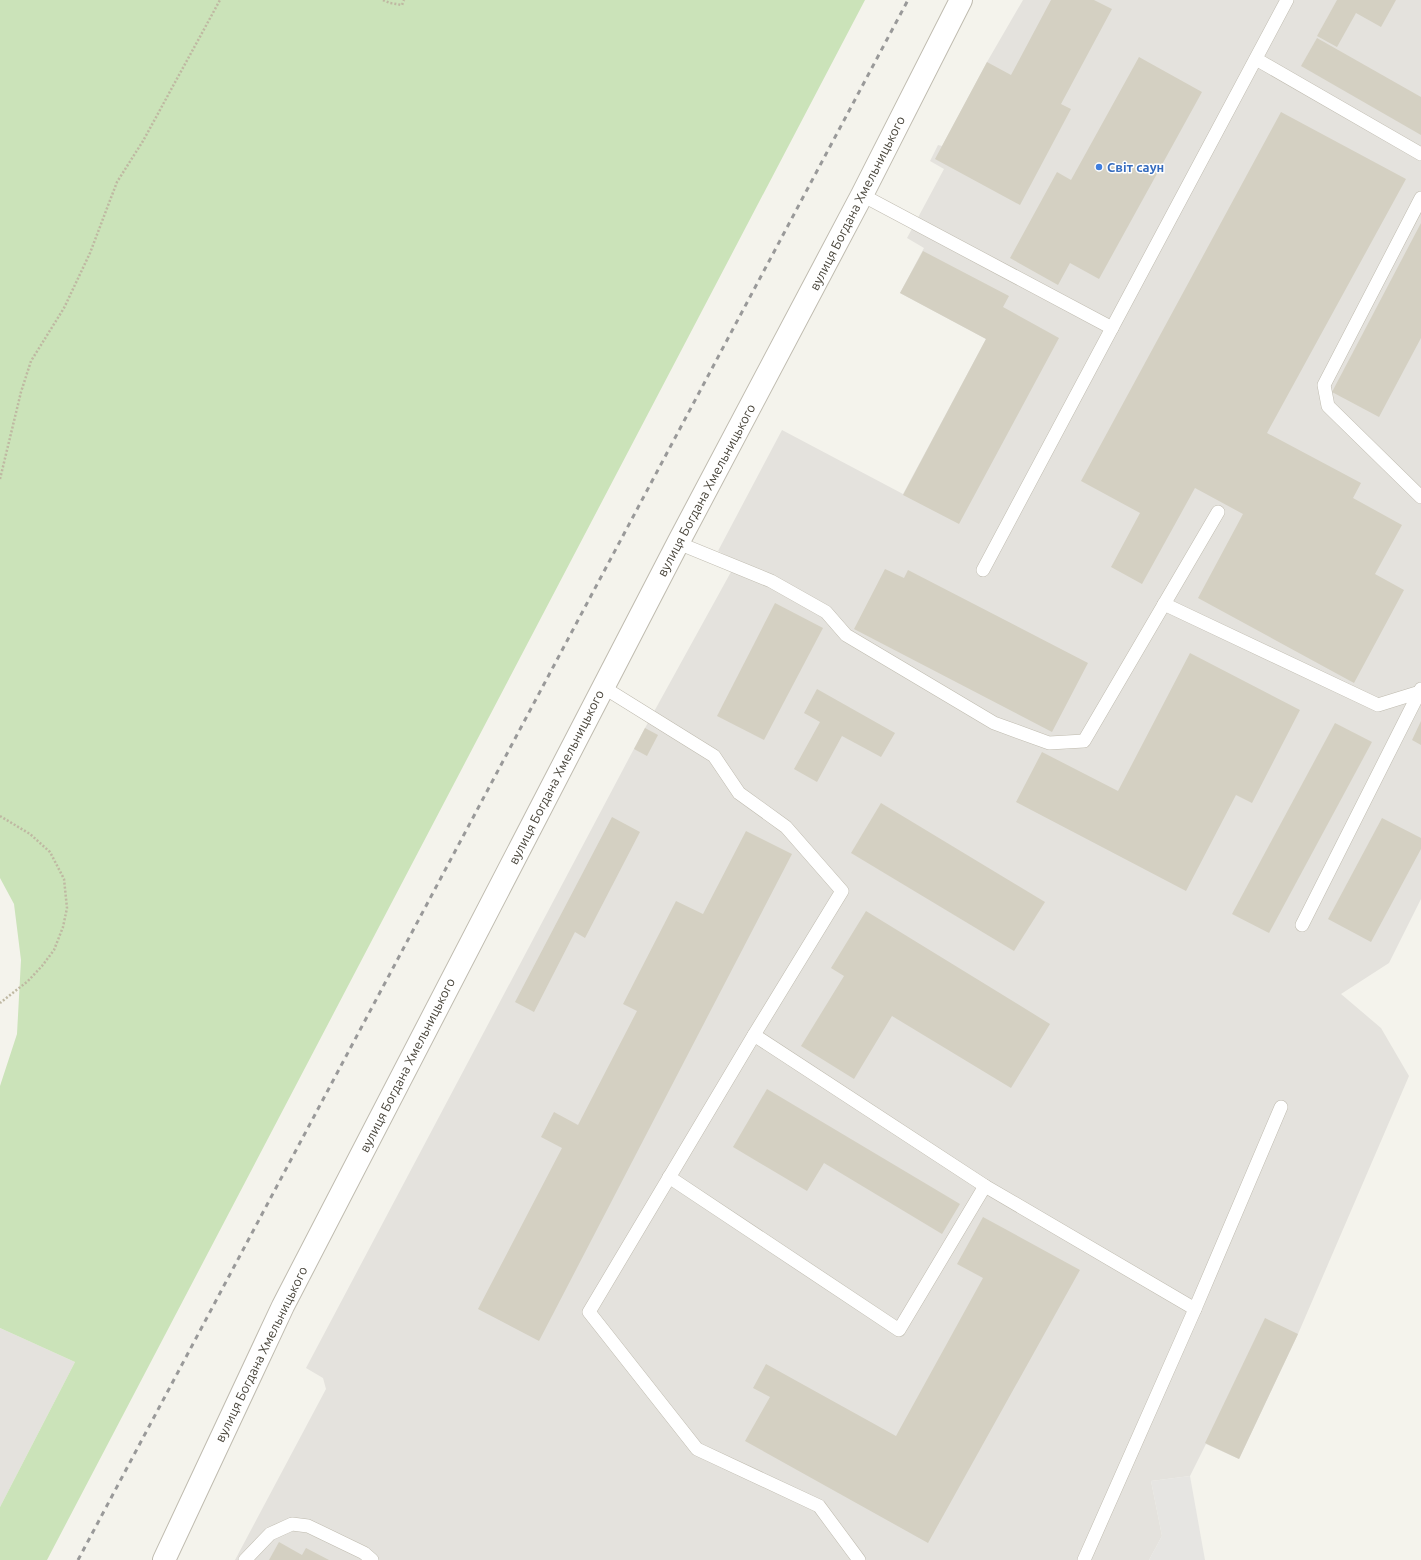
<svg xmlns="http://www.w3.org/2000/svg" width="1421" height="1560" viewBox="0 0 1421 1560" font-family="Ubuntu,sans-serif">
<style>
.industrial{fill:#e4e2dd}
.green{fill:#cbe3b9}
.parking{fill:#e6e5e2}
.building{fill:#d4d0c2}
.lines{fill:none;stroke-linecap:round;stroke-linejoin:round}
.lane-casing{stroke:#bfbbaf;stroke-width:14}
.street-casing{stroke:#bfbbaf;stroke-width:24}
.path{stroke:#bfb8a2;stroke-width:2.5;stroke-dasharray:2 2;stroke-linecap:butt}
.lane{stroke:#fff;stroke-width:13}
.street{stroke:#fff;stroke-width:22}
.rail{stroke:#999;stroke-width:3;stroke-dasharray:5 5;stroke-linecap:butt}
.shop-dot{fill:#3f7fe0;stroke:#fff;stroke-width:1.5}
.labels{text-anchor:middle;dominant-baseline:central;stroke-width:3;stroke-linejoin:round;paint-order:stroke}
.shop-label{font-size:13px;font-weight:bold;fill:#366cbe;stroke:#fff;text-anchor:start}
.street-label{font-size:13px;fill:#48443a;stroke:#fff}
</style>
<rect width="100%" height="100%" fill="#f4f3ec"/>
<g class="industrial">
<polygon points="1023,0 1421,0 1421,899 1389,963 1341,994 1381,1028 1409,1076 1298,1334 1239,1459 1206,1444 1190,1476 1151,1481 1162,1536 1149,1560 235,1560 326,1389 323,1378 306,1368 645,728 737,561 718,551 782,430 903,494 986,339 900,293 924,248 907,238 944,169 930,161 938,145 942,146 987,62"/>
<polygon points="0,1328 75,1362 0,1507"/>
</g>
<polygon class="green" points="0,0 865,0 47,1560 0,1560 0,1507 75,1362 0,1328 0,1086 17,1034 21,960 14,904 0,878"/>
<polygon class="parking" points="1190,1476 1205,1560 1149,1560 1162,1536 1151,1481"/>
<g class="building">
<polygon points="1051,0 1094,0 1112,9 1061,104 1071,109 1020,205 935,159 987,62 1011,75"/>
<polygon points="1337,0 1396,0 1381,27 1356,13 1337,47 1317,36"/>
<polygon points="1317,38 1421,97 1421,135 1301,66"/>
<polygon points="1139,57 1202,92 1099,279 1070,263 1058,285 1010,258 1057,172 1071,180"/>
<polygon points="1281,112 1406,179 1267,433 1361,483 1353,498 1402,525 1375,574 1404,590 1354,683 1198,598 1243,514 1195,488 1142,584 1111,567 1140,513 1081,481"/>
<polygon points="1421,223 1421,338 1379,417 1332,392"/>
<polygon points="923,251 1009,296 1003,307 1059,338 959,524 903,495 986,339 900,293"/>
<polygon points="885,569 904,578 908,570 1088,663 1052,732 854,629"/>
<polygon points="775,603 823,628 764,740 717,716"/>
<polygon points="1190,653 1300,710 1252,803 1236,795 1186,891 1016,802 1042,752 1118,791"/>
<polygon points="817,689 895,733 881,757 842,736 817,782 794,769 820,722 804,713"/>
<polygon points="1421,721 1421,745 1412,740"/>
<polygon points="1335,723 1372,742 1269,933 1232,914"/>
<polygon points="645,728 658,735 647,756 634,749"/>
<polygon points="881,803 1045,902 1014,951 851,853"/>
<polygon points="612,817 640,832 585,938 575,932 534,1012 515,1002"/>
<polygon points="1382,818 1421,838 1421,849 1371,942 1328,919"/>
<polygon points="746,831 792,854 539,1341 478,1309 562,1148 541,1137 554,1112 578,1125 637,1011 623,1004 676,901 703,914"/>
<polygon points="866,911 1050,1024 1011,1088 892,1016 854,1079 801,1046 844,976 831,968"/>
<polygon points="767,1089 960,1204 942,1234 824,1163 807,1191 733,1147"/>
<polygon points="983,1217 1080,1270 928,1543 745,1441 770,1397 753,1388 766,1364 896,1436 983,1278 957,1264"/>
<polygon points="1265,1318 1298,1334 1239,1459 1205,1443"/>
<polygon points="279,1542 302,1555 306,1548 329,1560 269,1560"/>
</g>
<g class="lines">
<g class="lane-casing">
<g id="lane">
<polyline points="1256,59 1421,154"/>
<polyline points="862,195 1112,328 983,570"/>
<polyline points="1421,198 1324,385 1328,406 1421,497"/>
<polyline points="1112,328 1287,0"/>
<polyline points="678,543 771,581 826,612 846,635 994,723 1049,743 1084,741 1218,512"/>
<polyline points="1164,604 1378,705 1420,692"/>
<polyline points="603,687 714,756 739,793 786,827 842,891 754,1035 589,1312 697,1449 819,1506 859,1560"/>
<polyline points="1302,925 1421,689"/>
<polyline points="754,1035 985,1186 1195,1309"/>
<polyline points="669,1177 899,1330 985,1186"/>
<polyline points="245,1560 270,1534 292,1524 308,1526 364,1553 372,1560"/>
<polyline points="1084,1560 1195,1309 1281,1107"/>
</g>
</g>
<g class="street-casing">
<polyline id="street" points="164,1560 283,1306 678,543 862,195 961,0"/>
</g>
<g class="path">
<polyline points="383,0 390,3 402,5 404,0"/>
<polyline points="0,479 21,392 31,361 64,308 90,253 117,182 143,141 220,0"/>
<polyline points="0,816 30,834 50,852 64,879 67,908 63,927 54,950 42,966 28,981 0,1003"/>
</g>
<use href="#lane" class="lane"/>
<use href="#street" class="street"/>
<polyline class="rail" points="78,1560 908,0"/>
</g>
<circle class="shop-dot" cx="1099" cy="167" r="4"/>
<g class="labels">
<g class="shop-label">
<text x="1107" y="167">Світ саун</text>
</g>
<g class="street-label">
<text transform="translate(857 203) rotate(-63)">вулиця Богдана Хмельницького</text>
<text transform="translate(706 490) rotate(-62)">вулиця Богдана Хмельницького</text>
<text transform="translate(556 777) rotate(-63)">вулиця Богдана Хмельницького</text>
<text transform="translate(407 1065) rotate(-63)">вулиця Богдана Хмельницького</text>
<text transform="translate(261 1354) rotate(-64)">вулиця Богдана Хмельницького</text>
</g>
</g>
</svg>
